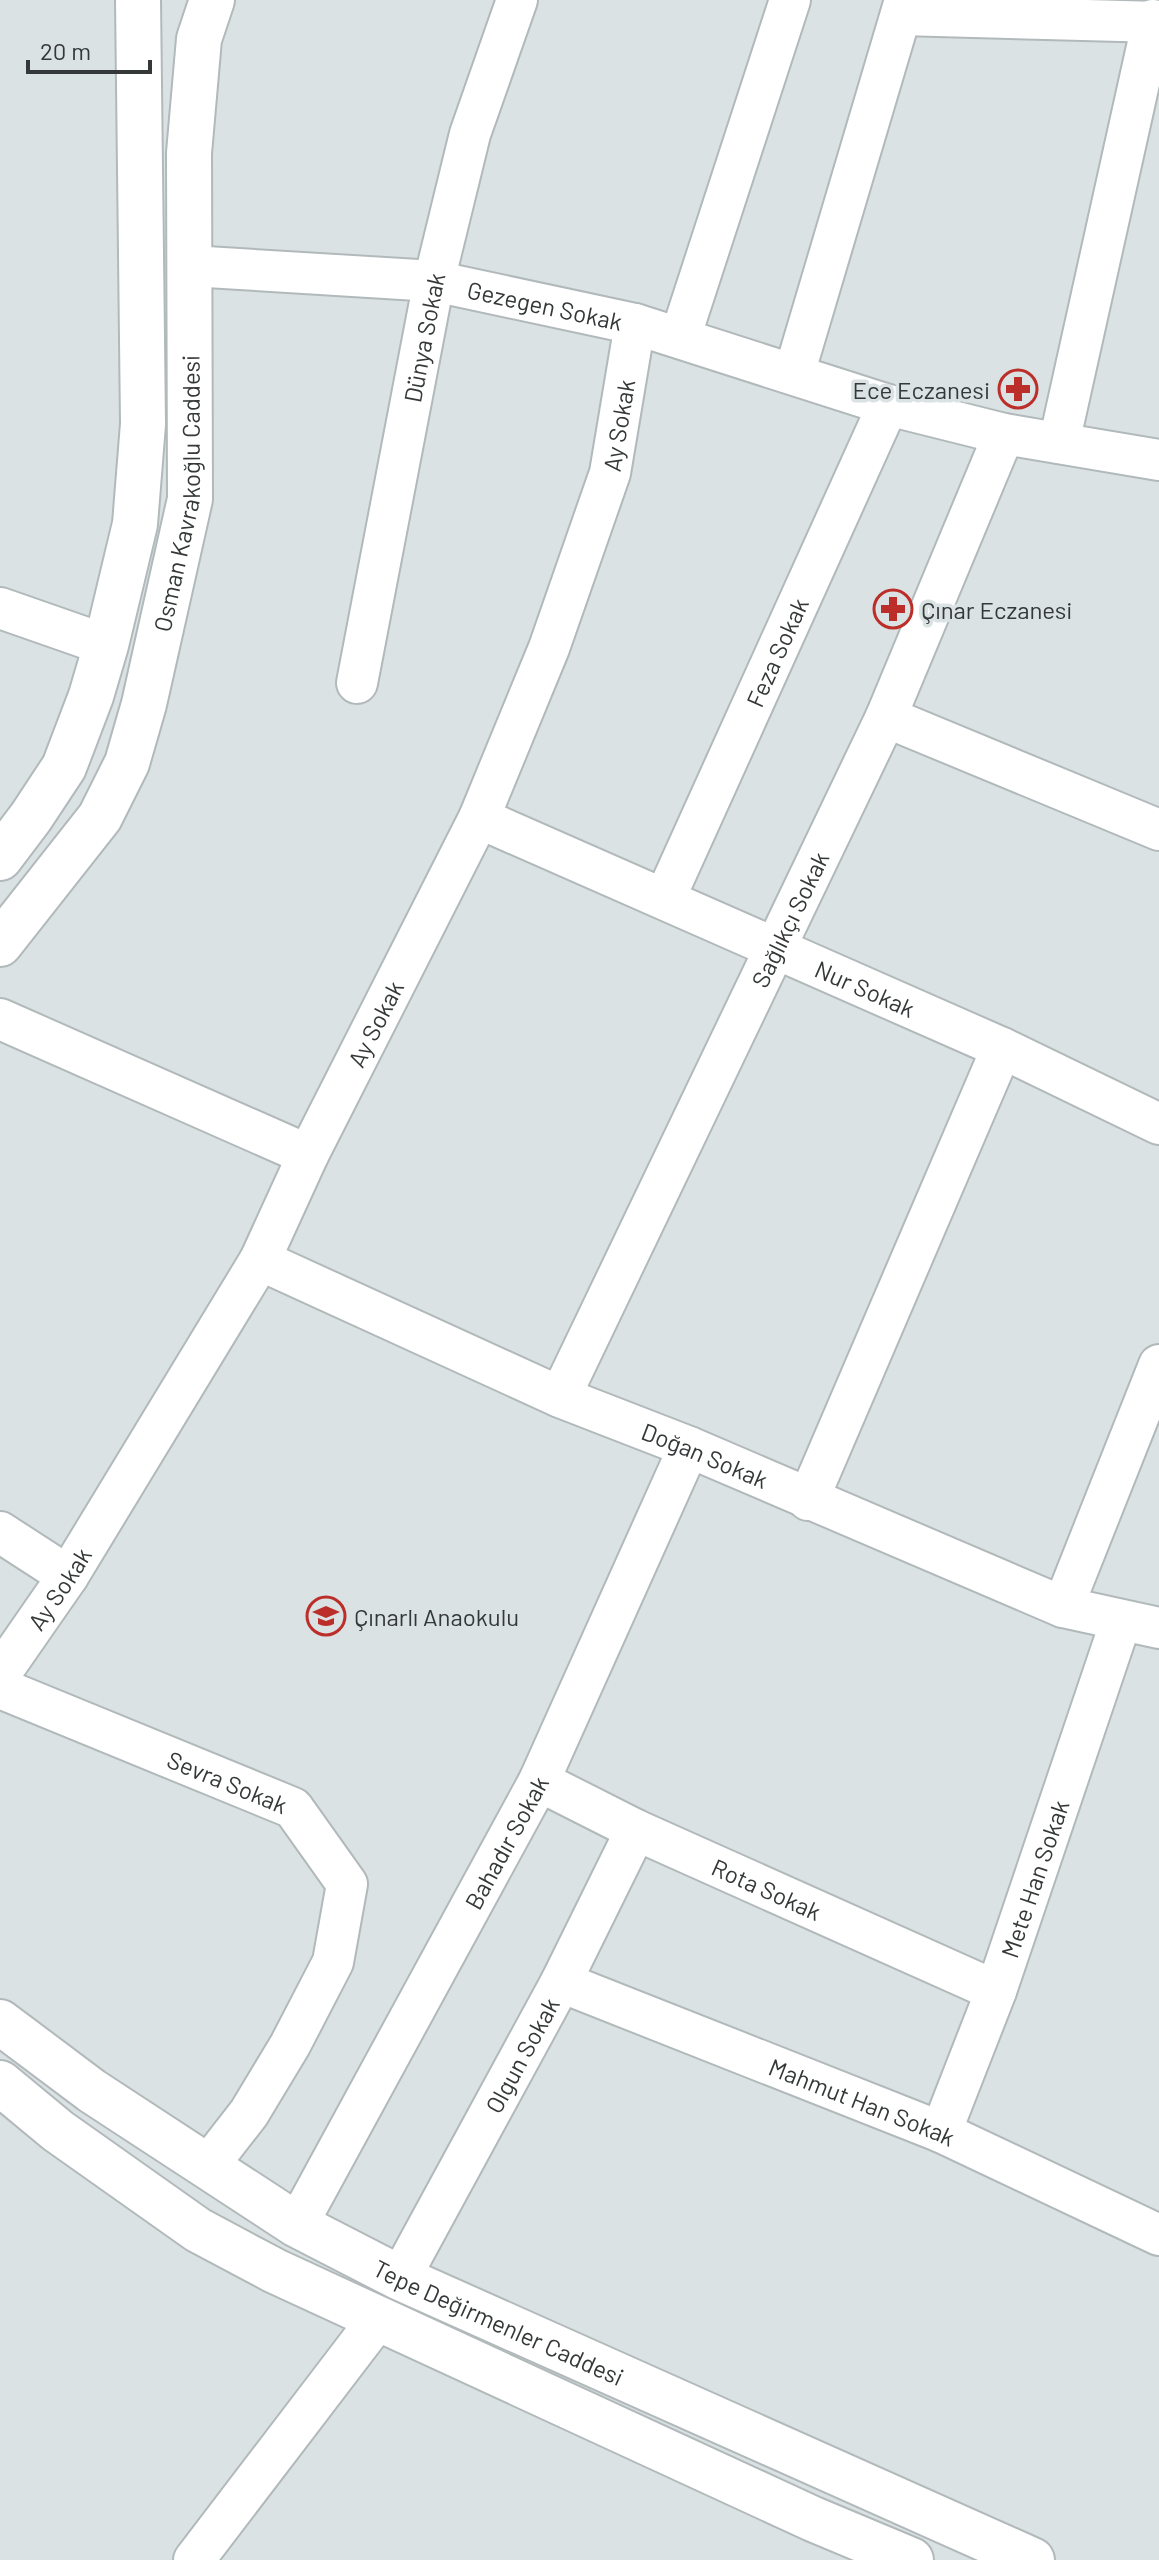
<svg xmlns="http://www.w3.org/2000/svg" width="1159" height="2560" viewBox="0 0 1159 2560" font-family="Barlow,sans-serif">
<style>
.lines{fill:none;stroke-linecap:round;stroke-linejoin:round}
.minor-casing{stroke:#b2b9bb;stroke-width:44}
.tertiary-casing{stroke:#b2b9bb;stroke-width:48}
.minor{stroke:#fff;stroke-width:40}
.tertiary{stroke:#fff;stroke-width:44}
.labels{text-anchor:middle;dominant-baseline:central;stroke-width:7;stroke-linejoin:round;paint-order:stroke}
.street-label{font-size:24px;fill:#353839;stroke:#dae2e4}
.poi-label{font-size:24px;fill:#353839;stroke:#dae2e4;text-anchor:start}
</style>
<rect width="100%" height="100%" fill="#dae2e4"/>
<g class="lines">
<g class="minor-casing">
<g id="minor">
<polyline points="901,15 1159,22"/>
<path id="s1" d="M 190,266 L 434,281 L 635,324 L 888,405 L 1004,434 L 1159,460"/>
<polyline points="680,338 790,0"/>
<polyline points="794,374 905,0"/>
<polyline points="1059,443 1153,20"/>
<polyline points="0,608 106,645"/>
<path id="s2" d="M 357,683 L 434,281 L 470,134 L 517,0"/>
<polyline points="886,717 1159,830"/>
<path id="s3" d="M 479,818 L 1002,1048 L 1159,1124"/>
<path id="s4" d="M 665,898 L 888,405"/>
<polyline points="0,1019 308,1155"/>
<path id="s5" d="M 260,1260 L 560,1397 L 689,1447 L 1063,1607 L 1159,1628"/>
<path id="s6" d="M 560,1397 L 886,717 L 1004,434"/>
<polyline points="808,1500 1002,1048"/>
<polyline points="0,1532 68,1576"/>
<polyline points="1063,1607 1159,1365"/>
<path id="s7" d="M 0,1674 L 68,1576 L 260,1260 L 308,1155 L 479,818 L 549,648 L 610,473 L 635,324"/>
<path id="s8" d="M 0,1688 L 293,1808 L 347,1884 L 333,1962 L 290,2045 L 249,2113 L 207,2167"/>
<path id="s9" d="M 539,1781 L 636,1830 L 996,1991"/>
<path id="s10" d="M 561,1982 L 941,2132 L 1159,2235"/>
<path id="s11" d="M 941,2132 L 996,1991 L 1121,1621"/>
<path id="s12" d="M 297,2225 L 539,1781 L 689,1447"/>
<path id="s13" d="M 400,2278 L 561,1982 L 636,1830"/>
<polyline points="194,2560 378,2319"/>
</g>
</g>
<g class="tertiary-casing">
<g id="tertiary">
<polyline points="0,858 31,817 64,767 91,696 106,645 135,524 143,424 138,0"/>
<path id="s14" d="M 0,944 L 100,817 L 127,763 L 144,704 L 190,499 L 189,153 L 199,39 L 212,0"/>
<path id="s15" d="M 0,2022 L 92,2091 L 297,2225 L 400,2278 L 1032,2560"/>
<polyline points="0,2083 58,2131 198,2230 275,2271 813,2519 911,2560"/>
</g>
</g>
<use href="#minor" class="minor"/>
<use href="#tertiary" class="tertiary"/>
</g>
<defs>
<g id="pharmacy-ring" transform="scale(2)"><circle r="9.5" fill="#dae2e4" stroke="#bc2e29" stroke-width="1.5"/><path d="M-2-6h4v4h4v4h-4v4h-4v-4h-4v-4h4Z" fill="#bc2e29"/></g>
<g id="school-ring" transform="scale(2)"><circle r="9.5" fill="#dae2e4" stroke="#bc2e29" stroke-width="1.5"/><path d="M0-5L7-2L0 1L-7-2ZM-4 1L0 2.5L4 1V4Q0 6-4 4Z" fill="#bc2e29"/></g>
</defs>
<g fill-rule="evenodd">
<use href="#pharmacy-ring" x="1018" y="389"/>
<use href="#pharmacy-ring" x="893" y="609"/>
<use href="#school-ring" x="326" y="1616"/>
</g>
<g class="labels">
<g class="street-label">
<text stroke="none"><textPath href="#s1" startOffset="358">Gezegen Sokak</textPath></text>
<text stroke="none"><textPath href="#s2" startOffset="352">Dünya Sokak</textPath></text>
<text stroke="none"><textPath href="#s7" startOffset="1400">Ay Sokak</textPath></text>
<text stroke="none"><textPath href="#s14" startOffset="498">Osman Kavrakoğlu Caddesi</textPath></text>
<text stroke="none"><textPath href="#s4" startOffset="270">Feza Sokak</textPath></text>
<text stroke="none"><textPath href="#s6" startOffset="530">Sağlıkçı Sokak</textPath></text>
<text stroke="none"><textPath href="#s3" startOffset="422">Nur Sokak</textPath></text>
<text stroke="none"><textPath href="#s7" startOffset="752">Ay Sokak</textPath></text>
<text stroke="none"><textPath href="#s5" startOffset="486">Doğan Sokak</textPath></text>
<text stroke="none"><textPath href="#s7" startOffset="104">Ay Sokak</textPath></text>
<text stroke="none"><textPath href="#s8" startOffset="246">Sevra Sokak</textPath></text>
<text stroke="none"><textPath href="#s12" startOffset="436">Bahadır Sokak</textPath></text>
<text stroke="none"><textPath href="#s11" startOffset="270">Mete Han Sokak</textPath></text>
<text stroke="none"><textPath href="#s9" startOffset="252">Rota Sokak</textPath></text>
<text stroke="none"><textPath href="#s13" startOffset="254">Olgun Sokak</textPath></text>
<text stroke="none"><textPath href="#s10" startOffset="324">Mahmut Han Sokak</textPath></text>
<text stroke="none"><textPath href="#s15" startOffset="584">Tepe Değirmenler Caddesi</textPath></text>
</g>
<g class="poi-label">
<text x="990" y="389" text-anchor="end">Ece Eczanesi</text>
<text x="921" y="609">Çınar Eczanesi</text>
<text x="354" y="1616">Çınarlı Anaokulu</text>
</g>
</g>
<path d="M28 60v12h122v-12" fill="none" stroke="#353839" stroke-width="4"/>
<text x="40" y="60" font-size="24" fill="#353839" stroke="#dae2e4" stroke-width="6" paint-order="stroke">20 m</text>
</svg>
